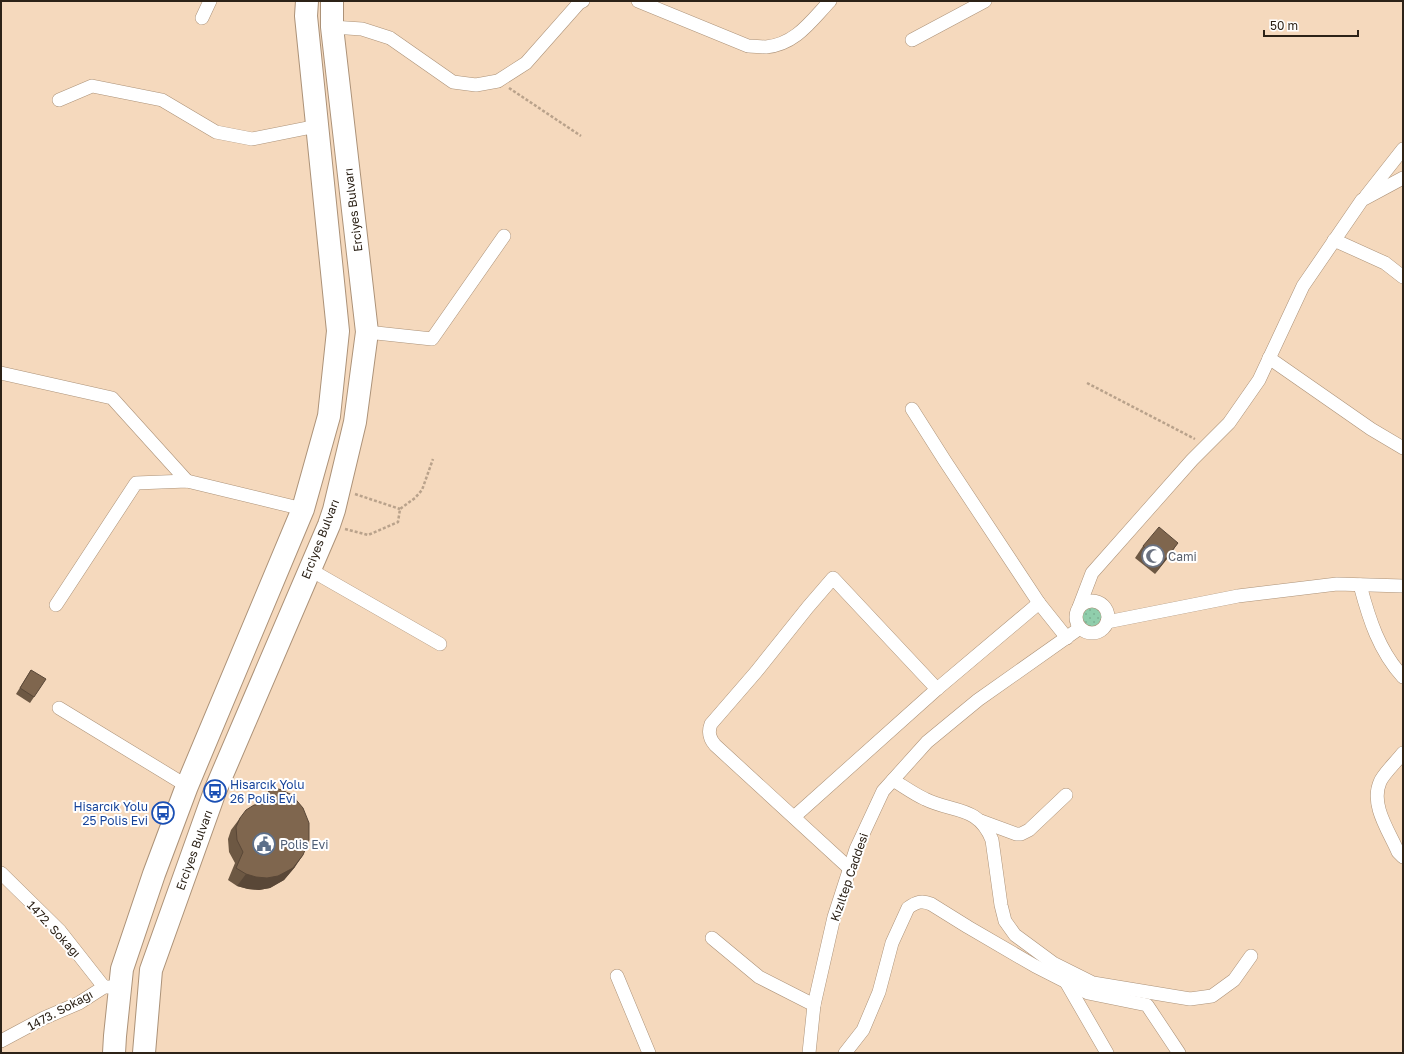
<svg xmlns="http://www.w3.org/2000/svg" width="1404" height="1054" viewBox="0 0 1404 1054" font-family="'Golos Text',sans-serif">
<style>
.grass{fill:url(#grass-dots)}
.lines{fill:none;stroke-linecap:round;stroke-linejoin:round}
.street-casing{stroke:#ac9278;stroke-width:14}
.highway-casing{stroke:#ac9278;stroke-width:24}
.path{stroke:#b9a28b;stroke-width:2.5;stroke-dasharray:3 2;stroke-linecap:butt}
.street{stroke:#fff;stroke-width:13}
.highway{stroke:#fff;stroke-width:22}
.wall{fill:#6d5843}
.shaded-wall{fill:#594737}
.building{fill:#7f664e;stroke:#594737}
.labels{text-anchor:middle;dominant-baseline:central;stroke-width:4;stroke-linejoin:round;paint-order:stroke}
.street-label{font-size:12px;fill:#2c2217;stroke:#fff}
.worship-label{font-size:12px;fill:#5b616d;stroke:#fff;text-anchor:start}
.transit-label{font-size:12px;fill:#164399;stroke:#fff;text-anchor:start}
.service-label{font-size:12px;fill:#4e5e75;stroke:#fff;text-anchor:start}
</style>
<defs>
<pattern id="grass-dots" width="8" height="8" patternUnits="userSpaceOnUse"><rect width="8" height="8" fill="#90ceac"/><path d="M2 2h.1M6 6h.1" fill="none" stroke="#7cb193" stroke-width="1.8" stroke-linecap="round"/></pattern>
</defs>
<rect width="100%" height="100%" fill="#f5d9bd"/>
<circle class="grass" cx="1092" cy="617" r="10"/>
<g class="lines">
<g class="street-casing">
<g id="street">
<path d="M 638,1 L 748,46 C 754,46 760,47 766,47 C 796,44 811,21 830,1"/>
<polyline points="202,18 210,1"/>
<polyline points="332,27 362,29 390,38 453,82 476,85 498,81 526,63 579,3 583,1"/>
<polyline points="912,40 985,1"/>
<polyline points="59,100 92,86 162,100 216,132 252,139 317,126"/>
<polyline points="1366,196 1403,149"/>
<polyline points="1334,240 1385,263 1403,277"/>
<polyline points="367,332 432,339 504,236"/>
<polyline points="1269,358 1371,429 1403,448"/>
<polyline points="1,373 112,398 187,481"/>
<polyline points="912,409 945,461 1039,603 1067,638"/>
<polyline points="309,569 440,644"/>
<path d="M 1360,585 C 1369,619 1379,651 1403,677"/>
<circle cx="1092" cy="617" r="16"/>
<polyline points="56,605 136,483 187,481 303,509"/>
<polyline points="1079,607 1092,573 1192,460 1229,423 1259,380 1303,286 1362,200 1403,178"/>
<polyline points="1107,622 1238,596 1337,584 1403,586"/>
<polyline points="59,708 187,786"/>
<path d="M 1403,753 C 1397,761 1383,774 1380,782 C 1370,805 1389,831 1398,852 L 1403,857"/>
<path d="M 893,780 C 903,786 914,794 925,799 C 953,813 978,805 992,840 L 1001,905 L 1005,921 L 1015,935 L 1053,963 L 1093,983 L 1190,999 L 1212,996 L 1234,980 L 1251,956"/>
<polyline points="794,817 937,689 1039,603"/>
<polyline points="981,821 1016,834 1021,834 1029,830 1066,795"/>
<path d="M 849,868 L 715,745 C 709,738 708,732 711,724 L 756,672 L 808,607 L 833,578 L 937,689"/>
<polyline points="1,873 60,931 104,987"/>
<polyline points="712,938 759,977 814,1005"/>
<polyline points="617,976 649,1053"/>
<polyline points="1066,982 1107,1053"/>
<polyline points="1,1041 44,1018 79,1003 104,987 113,987"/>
<polyline points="809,1053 814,1005 834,917 856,849 883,791 927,742 978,700 1080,628"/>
<path d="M 845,1053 L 863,1030 L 879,992 L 892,943 L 908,908 C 916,902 922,900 931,904 L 968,927 L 1035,966 L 1088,993 L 1147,1005 L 1179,1053"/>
</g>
</g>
<g class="highway-casing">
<g id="highway">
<polyline points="114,1053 115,1036 122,969 154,874 187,786 303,509 329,416 338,331 306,16 307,1"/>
<polyline points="144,1053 151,970 215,791 329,525 334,510 355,422 367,332 332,27 332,1"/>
</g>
</g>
<g class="path">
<polyline points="509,88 581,136"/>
<polyline points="1087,383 1195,439"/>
<polyline points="355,494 400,509"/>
<polyline points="345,529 368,535 398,522 400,509 415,498 422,490 433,459"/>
</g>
<use href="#street" class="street"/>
<use href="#highway" class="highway"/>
</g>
<g class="wall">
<polygon points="1143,546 1170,555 1155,574 1135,558"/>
<polygon points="31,670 34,697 30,703 16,694"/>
<polygon points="271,787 295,867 284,880 270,888 259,890 248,889 237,886 228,880 235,863 229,852 228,839 231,830 240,818 261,804 263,799"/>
</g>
<g class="shaded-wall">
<polygon points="1178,543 1170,555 1155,574 1163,562"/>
<polygon points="303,855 295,867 284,880 270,888 259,890 248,889 237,886 246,874"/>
</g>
<g class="building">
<polygon points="1159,527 1178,543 1163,562 1143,546"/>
<polygon points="31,670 46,679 34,697 20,688"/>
<polygon points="271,787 282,790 292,795 303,808 309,823 309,840 303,855 293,868 278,876 267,878 256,877 246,874 236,868 243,852 237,840 236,827 240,818 246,810 254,805 264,804"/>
</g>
<defs>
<g id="mosque-ring" transform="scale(1.15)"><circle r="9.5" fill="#fff" stroke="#6b7280" stroke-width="1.5"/><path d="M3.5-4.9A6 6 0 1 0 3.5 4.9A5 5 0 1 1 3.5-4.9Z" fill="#6b7280"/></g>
<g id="bus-ring" transform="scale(1.15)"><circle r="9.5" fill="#fff" stroke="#1a4fb4" stroke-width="1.5"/><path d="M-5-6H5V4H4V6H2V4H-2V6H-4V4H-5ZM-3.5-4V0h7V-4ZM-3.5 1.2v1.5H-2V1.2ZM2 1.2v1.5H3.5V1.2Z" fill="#1a4fb4"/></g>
<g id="civic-ring" transform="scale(1.15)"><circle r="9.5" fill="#fff" stroke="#5c6f8a" stroke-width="1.5"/><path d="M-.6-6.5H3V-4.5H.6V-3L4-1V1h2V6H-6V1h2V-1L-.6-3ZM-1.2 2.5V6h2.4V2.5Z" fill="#5c6f8a"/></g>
</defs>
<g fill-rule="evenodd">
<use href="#mosque-ring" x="1153" y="556"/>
<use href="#bus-ring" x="215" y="791"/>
<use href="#bus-ring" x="163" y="813"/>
<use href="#civic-ring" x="264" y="844"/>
</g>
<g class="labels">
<g class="street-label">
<text transform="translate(353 210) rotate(-97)">Erciyes Bulvarı</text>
<text transform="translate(320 539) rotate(-69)">Erciyes Bulvarı</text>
<text transform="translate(194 850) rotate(-70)">Erciyes Bulvarı</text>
<text transform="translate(849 877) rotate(-71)">Kızıltep Caddesi</text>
<text transform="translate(54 929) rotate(47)">1472. Sokağı</text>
<text transform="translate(60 1010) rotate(-28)">1473. Sokağı</text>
</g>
<g class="worship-label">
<text x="1168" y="556">Cami</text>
</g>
<g class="transit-label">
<text x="230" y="784">Hisarcık Yolu<tspan x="230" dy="14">26 Polis Evi</tspan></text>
<text x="148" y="806" text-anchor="end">Hisarcık Yolu<tspan x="148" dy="14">25 Polis Evi</tspan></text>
</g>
<g class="service-label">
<text x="280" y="844">Polis Evi</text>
</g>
</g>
<rect width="1404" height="1054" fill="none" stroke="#2c2217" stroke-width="4"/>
<path d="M1264 30v6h94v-6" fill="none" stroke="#2c2217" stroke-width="2"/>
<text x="1270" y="30" font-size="12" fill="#2c2217" stroke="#ffffff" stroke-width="3" paint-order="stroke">50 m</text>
</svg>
